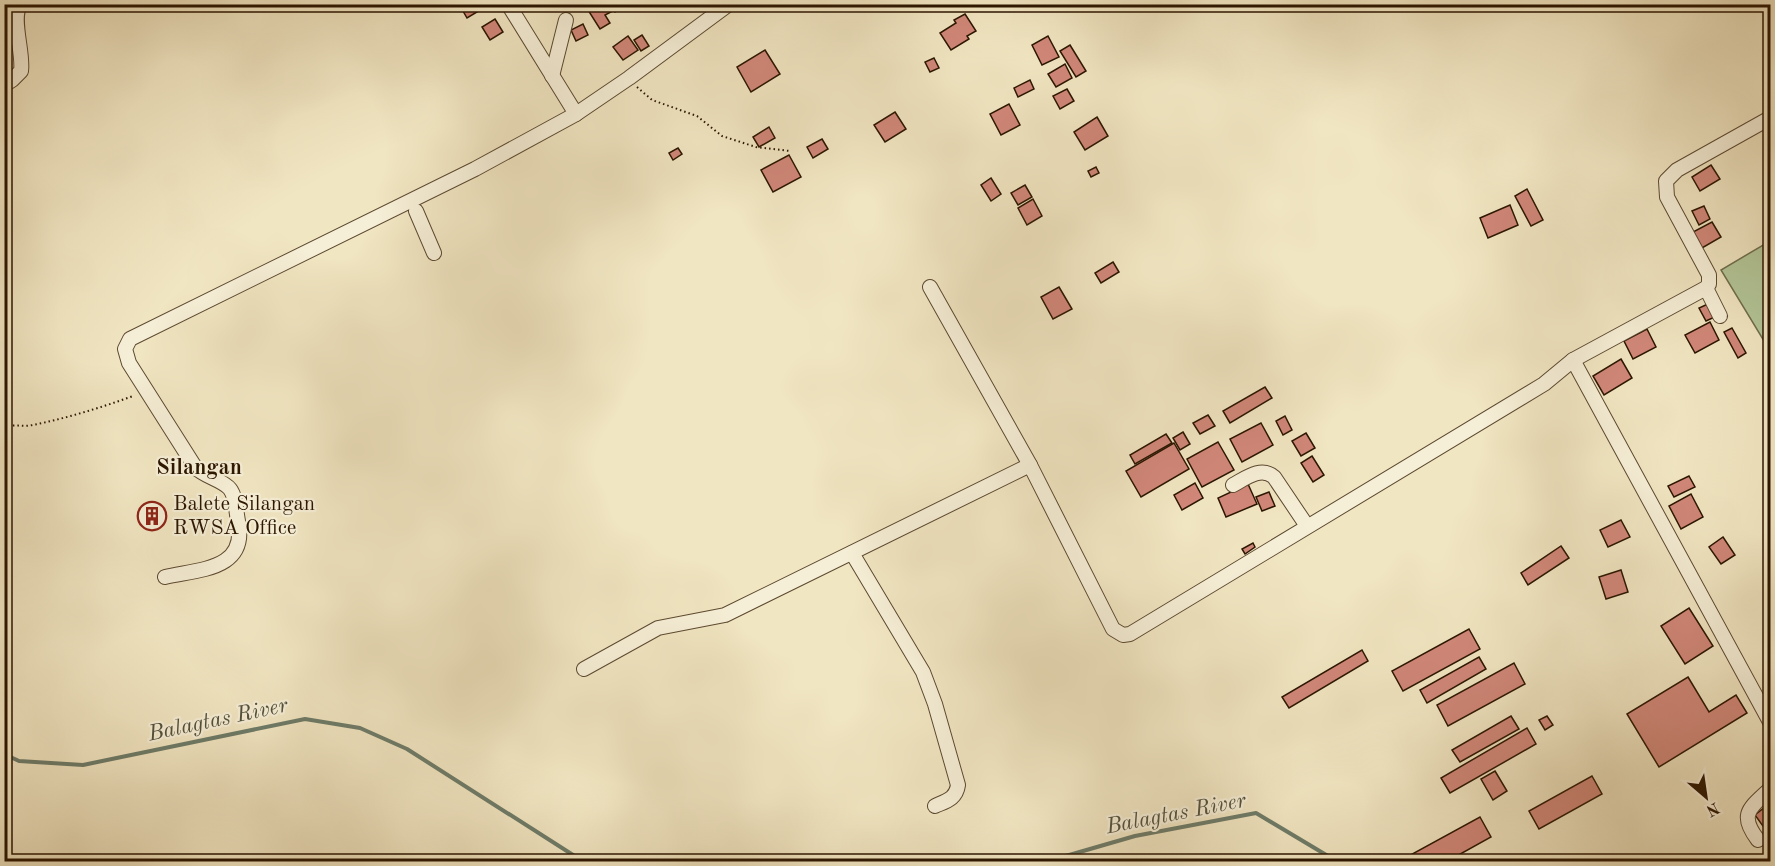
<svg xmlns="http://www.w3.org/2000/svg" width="1775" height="866" viewBox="0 0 1775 866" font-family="'Old Standard TT',serif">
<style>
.green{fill:#b3c698;stroke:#6f6e4c;stroke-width:1.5}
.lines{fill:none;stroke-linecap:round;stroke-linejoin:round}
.stream{stroke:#6e7c69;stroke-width:4}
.building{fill:#d18779;stroke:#2b1500;stroke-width:1.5}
.minor-casing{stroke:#5c4930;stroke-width:16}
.path{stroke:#2b1500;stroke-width:2;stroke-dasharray:1.5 3;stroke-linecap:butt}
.minor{stroke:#f6efd7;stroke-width:14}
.labels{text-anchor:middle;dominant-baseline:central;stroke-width:4.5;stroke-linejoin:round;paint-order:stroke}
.poi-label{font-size:21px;fill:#2b1500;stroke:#f6efd7;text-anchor:start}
.neighbourhood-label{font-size:22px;font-weight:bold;fill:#2b1500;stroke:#f6efd7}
.water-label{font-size:22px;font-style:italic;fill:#52513d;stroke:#f6efd7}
</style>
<rect width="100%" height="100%" fill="#f1e6c2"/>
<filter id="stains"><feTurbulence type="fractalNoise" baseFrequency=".00333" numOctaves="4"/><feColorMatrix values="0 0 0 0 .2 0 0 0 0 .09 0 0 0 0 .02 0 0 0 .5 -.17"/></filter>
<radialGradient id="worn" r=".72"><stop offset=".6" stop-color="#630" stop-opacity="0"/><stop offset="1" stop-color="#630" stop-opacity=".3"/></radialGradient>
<polygon class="green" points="1770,241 1770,334 1764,341 1721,270"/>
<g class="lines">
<g class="stream">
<polyline points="4,754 19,761 83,765 305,719 360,728 407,749 584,862"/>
<polyline points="1045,862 1135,836 1256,813 1338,862"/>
</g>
</g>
<g class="building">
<polygon points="459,4 479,4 482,9 467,18"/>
<polygon points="578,4 596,4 582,11"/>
<polygon points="598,4 607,4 611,12 605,15 610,23 600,29 588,10"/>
<polygon points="611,4 622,4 624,7 615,12"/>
<polygon points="916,4 929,4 920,11"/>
<polygon points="965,14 976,31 967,36 969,39 951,50 940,33 956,23 954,20"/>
<polygon points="495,19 503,32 490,40 482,27"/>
<polygon points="583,24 588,35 576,41 571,30"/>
<polygon points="642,35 649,46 641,51 634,40"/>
<polygon points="628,36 638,50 623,60 613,47"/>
<polygon points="1048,36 1059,57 1042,65 1032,45"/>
<polygon points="1070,45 1086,71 1076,77 1060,51"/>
<polygon points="765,50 780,74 751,92 737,67"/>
<polygon points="934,58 939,68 930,72 925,62"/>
<polygon points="1065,64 1072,78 1056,87 1048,74"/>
<polygon points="1030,80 1034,89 1018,97 1014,88"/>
<polygon points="1067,89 1074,101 1060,109 1053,96"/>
<polygon points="1009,104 1020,125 1001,135 990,114"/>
<polygon points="895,112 906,129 885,142 874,125"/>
<polygon points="1097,117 1108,136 1085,150 1074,132"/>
<polygon points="769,127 775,138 759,147 753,137"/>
<polygon points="822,139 828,149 813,158 807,147"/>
<polygon points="678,148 682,154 673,160 669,153"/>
<polygon points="789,155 801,177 773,192 761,170"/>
<polygon points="1711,165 1720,179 1700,191 1692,177"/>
<polygon points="1096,167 1099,173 1091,177 1088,171"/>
<polygon points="991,178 1001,194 991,201 981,185"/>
<polygon points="1025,185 1032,197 1018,205 1011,193"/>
<polygon points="1527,189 1543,220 1531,226 1515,196"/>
<polygon points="1033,199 1042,216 1027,225 1018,208"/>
<polygon points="1510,205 1518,225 1488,238 1480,218"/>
<polygon points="1704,206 1710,219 1699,225 1692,211"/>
<polygon points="1712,222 1721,237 1702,248 1693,232"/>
<polygon points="1113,262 1119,272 1101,283 1095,273"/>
<polygon points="1059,287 1072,309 1053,319 1041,297"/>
<polygon points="1710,303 1717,316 1706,321 1699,308"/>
<polygon points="1710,322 1719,340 1695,353 1685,335"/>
<polygon points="1732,328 1746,353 1738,358 1724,332"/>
<polygon points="1647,329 1656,347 1633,359 1624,341"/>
<polygon points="1621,359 1632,378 1604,395 1593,376"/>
<polygon points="1265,387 1272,398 1230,423 1223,411"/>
<polygon points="1208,415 1215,426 1200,434 1193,423"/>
<polygon points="1285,416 1292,430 1283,435 1276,421"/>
<polygon points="1261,423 1273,445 1242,462 1230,439"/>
<polygon points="1183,432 1190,444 1180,450 1173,438"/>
<polygon points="1306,433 1315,448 1301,456 1292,441"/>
<polygon points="1166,434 1172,443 1135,464 1130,455"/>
<polygon points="1218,442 1234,470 1202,487 1187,459"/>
<polygon points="1174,443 1189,469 1141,497 1126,471"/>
<polygon points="1312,456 1324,475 1313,482 1301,463"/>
<polygon points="1689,476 1695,487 1674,497 1668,486"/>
<polygon points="1195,483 1203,498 1182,510 1174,495"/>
<polygon points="1248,484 1257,504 1226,517 1218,498"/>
<polygon points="1269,492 1275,506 1262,511 1256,497"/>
<polygon points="1691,494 1703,517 1681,529 1669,506"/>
<polygon points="155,504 164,519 150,529 140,513"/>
<polygon points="1621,520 1630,537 1608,547 1600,530"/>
<polygon points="1723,537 1735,555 1721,564 1709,547"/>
<polygon points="1253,543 1255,547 1245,554 1242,549"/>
<polygon points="1561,546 1569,558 1528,585 1521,573"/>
<polygon points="1621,570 1628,592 1606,599 1599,577"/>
<polygon points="1689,608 1713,646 1685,664 1661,626"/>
<polygon points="1469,629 1480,649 1403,691 1392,671"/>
<polygon points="1362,650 1368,661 1289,708 1282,697"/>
<polygon points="1479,657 1486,669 1427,703 1420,690"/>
<polygon points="1514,663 1525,684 1448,726 1437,705"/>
<polygon points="1688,677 1709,712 1736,695 1747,713 1659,767 1627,714"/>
<polygon points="1511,716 1519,729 1460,762 1452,750"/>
<polygon points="1547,716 1553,725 1545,730 1539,720"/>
<polygon points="1527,728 1536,744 1450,793 1441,778"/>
<polygon points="1495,771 1507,791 1493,800 1481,779"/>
<polygon points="1592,776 1602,794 1539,829 1529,811"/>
<polygon points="1770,803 1770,836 1755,815"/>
<polygon points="1480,817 1491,837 1446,862 1404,862 1403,859"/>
</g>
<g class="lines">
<g class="minor-casing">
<g id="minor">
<polyline points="508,4 576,114"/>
<polyline points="552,76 566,20"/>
<path d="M 4,85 L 12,80 L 21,71 C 24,53 10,16 21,4"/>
<polyline points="416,211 434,253"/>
<polyline points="930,287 1030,465"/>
<polyline points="1706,288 1720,316"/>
<polyline points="1573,360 1770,722"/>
<path d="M 1233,485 C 1246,478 1261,466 1274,477 L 1307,526"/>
<path d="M 852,553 L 923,672 L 935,704 L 958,785 C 956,799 946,801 935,806"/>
<path d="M 165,577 C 200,569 248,570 238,521 C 236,511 236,497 230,489 C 223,480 205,477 195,467 L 129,363 L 125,349 L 130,339 L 475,169 L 576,114 L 629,78 L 729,4"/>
<polyline points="584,669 658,628 725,615 1030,465 1113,629 1123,635 1130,634 1544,384 1573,360 1706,288 1709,284 1709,275 1667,197 1666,181 1677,170 1770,118"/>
<path d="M 1758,840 C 1738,814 1750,808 1770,789"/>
</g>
</g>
<g class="path">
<polyline points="637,87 652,100 697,116 722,136 756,147 790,151"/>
<path d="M 4,427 C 14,424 23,427 33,425 C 67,418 100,408 133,396"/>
</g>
<use href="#minor" class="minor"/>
</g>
<defs>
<g id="building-ring" transform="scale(1.5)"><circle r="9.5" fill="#f6efd7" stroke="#8f2418" stroke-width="1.5"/><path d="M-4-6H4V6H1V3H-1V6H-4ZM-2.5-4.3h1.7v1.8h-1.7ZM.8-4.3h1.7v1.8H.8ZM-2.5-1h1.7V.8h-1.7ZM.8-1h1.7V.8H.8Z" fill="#8f2418"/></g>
</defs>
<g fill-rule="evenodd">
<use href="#building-ring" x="152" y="516"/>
</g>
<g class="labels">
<g class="poi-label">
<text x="173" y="504">Balete Silangan<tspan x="173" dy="24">RWSA Office</tspan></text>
</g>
<g class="neighbourhood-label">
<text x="199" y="468">Silangan</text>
</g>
<g class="water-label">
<text transform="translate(218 720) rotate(-12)">Balagtas River</text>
<text transform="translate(1176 814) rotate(-11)">Balagtas River</text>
</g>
</g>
<rect width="1775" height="866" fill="none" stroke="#f1e6c2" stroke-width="24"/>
<rect x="6" y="6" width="1763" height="854" fill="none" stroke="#2b1500" stroke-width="3"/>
<rect x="12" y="12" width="1751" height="842" fill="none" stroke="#2b1500" stroke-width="1.5"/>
<g transform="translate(1706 797) rotate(151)" stroke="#f6efd7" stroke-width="4.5" paint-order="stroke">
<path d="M0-4.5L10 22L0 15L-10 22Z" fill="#2b1500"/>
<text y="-9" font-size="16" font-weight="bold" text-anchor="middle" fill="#2b1500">N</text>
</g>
<rect width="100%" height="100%" filter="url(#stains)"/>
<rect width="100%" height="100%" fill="url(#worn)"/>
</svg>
